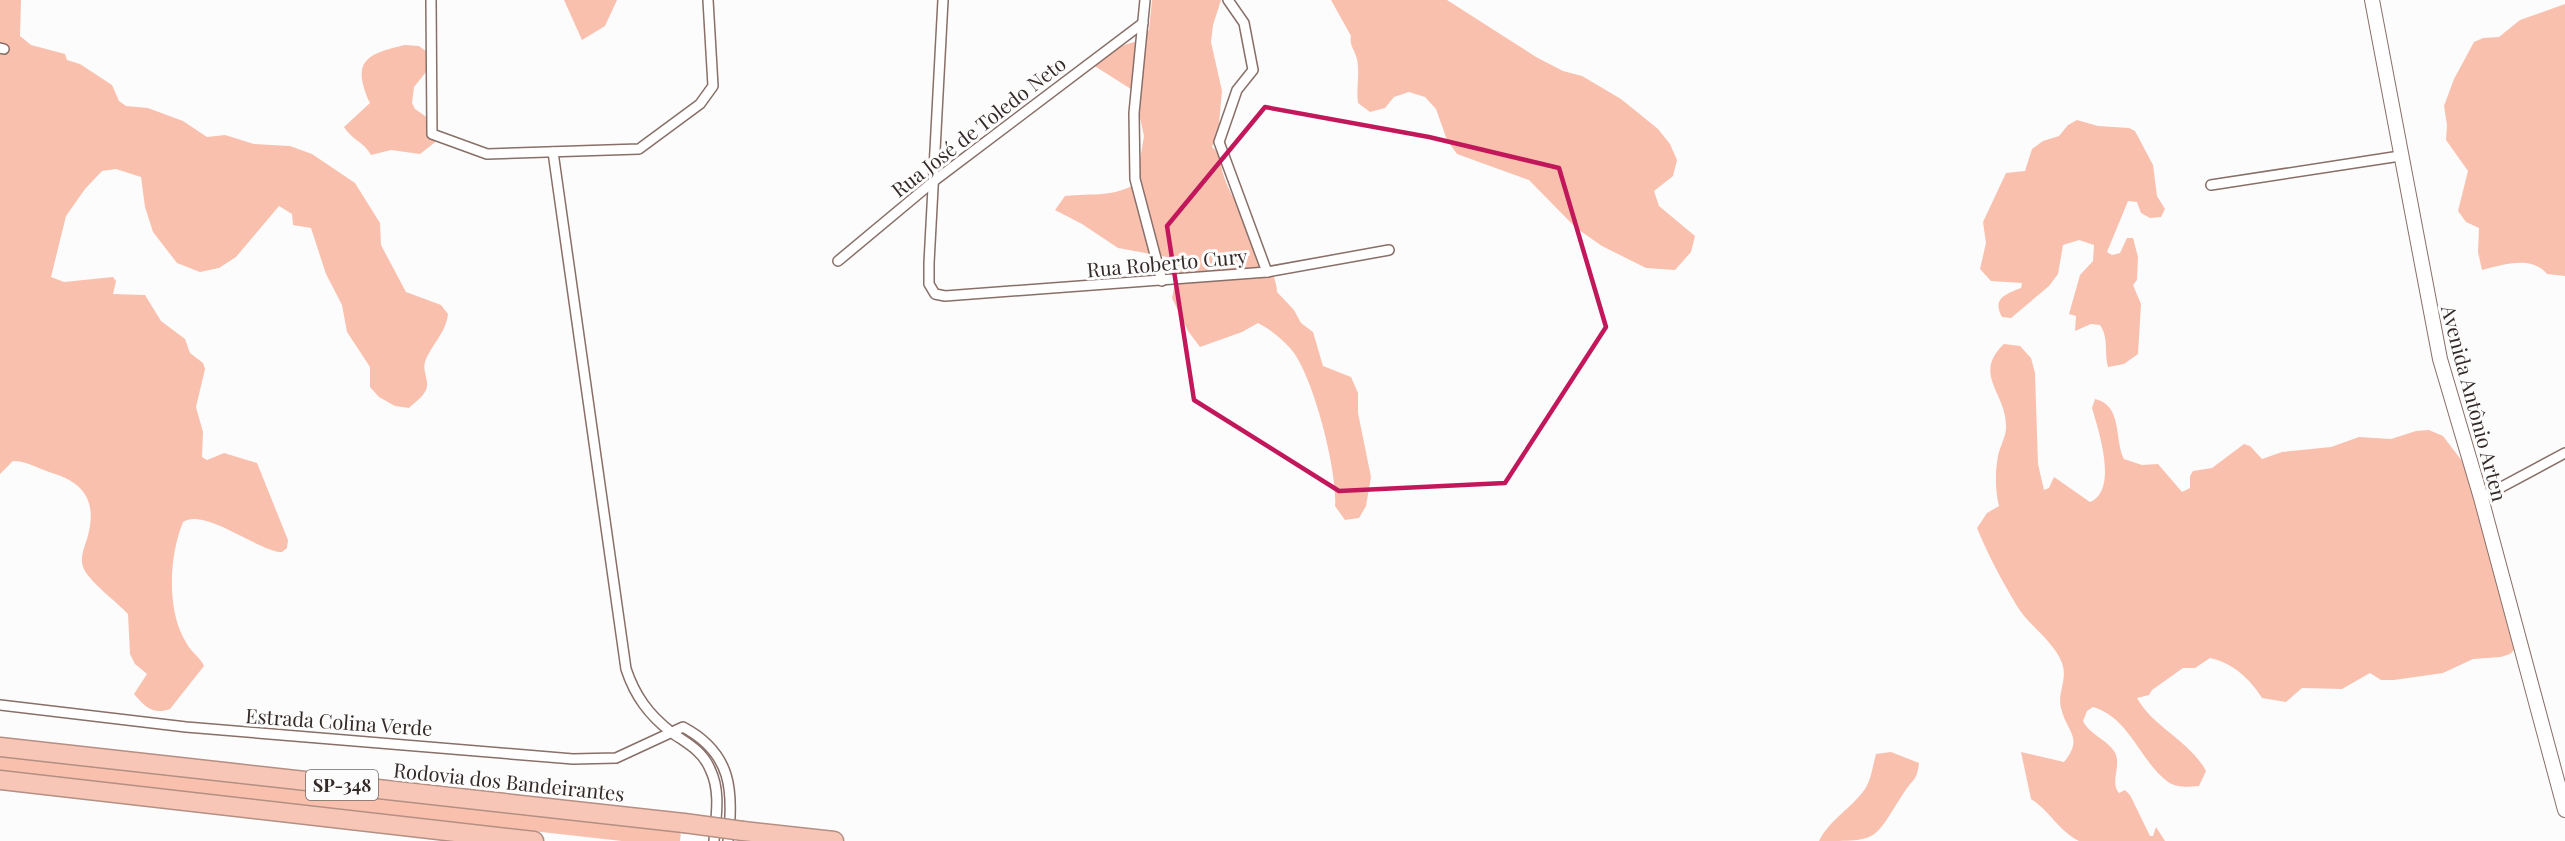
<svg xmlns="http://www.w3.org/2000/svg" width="2565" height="841" viewBox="0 0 2565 841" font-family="'Playfair Display',serif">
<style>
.green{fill:#f9c0ae}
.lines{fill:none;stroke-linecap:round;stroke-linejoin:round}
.street-casing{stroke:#886f68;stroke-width:12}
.secondary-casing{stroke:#886f68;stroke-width:16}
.highway-casing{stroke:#b38f84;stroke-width:21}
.street{stroke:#fff;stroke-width:9}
.secondary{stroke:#fff;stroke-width:14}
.highway{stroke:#f8c6b6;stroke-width:18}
.highway-bridge-casing{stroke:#b38f84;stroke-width:21;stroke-linecap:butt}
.highway-bridge{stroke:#f8c6b6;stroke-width:18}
.marked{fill:none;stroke:#c2185b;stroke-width:4.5;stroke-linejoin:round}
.labels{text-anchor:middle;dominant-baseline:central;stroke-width:6;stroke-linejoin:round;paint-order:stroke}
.shield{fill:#fcfcfc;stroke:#706967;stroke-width:1.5}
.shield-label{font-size:18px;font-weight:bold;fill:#342a27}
.street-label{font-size:20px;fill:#342a27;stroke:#fcfcfc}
</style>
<rect width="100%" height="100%" fill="#fcfcfc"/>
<g class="green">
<path d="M 0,0 L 21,0 L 20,36 L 31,45 L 65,54 L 67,60 L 80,64 L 112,85 L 119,101 L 126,106 L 148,108 L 183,121 L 207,137 L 225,135 L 254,144 L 290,146 L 312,154 L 355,183 L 380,223 L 381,245 L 406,292 L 441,305 L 448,314 C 446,333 431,345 425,362 C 422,372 430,381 426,390 C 423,397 414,403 409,408 L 395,406 L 379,397 L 370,387 L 370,367 L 347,332 L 342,305 L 326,274 L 311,228 L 293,225 L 292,214 L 279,206 L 236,257 L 219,268 L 200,272 L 177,263 L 153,232 L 145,207 L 141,177 L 116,169 L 102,171 L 85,189 L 66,216 L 51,277 L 64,282 L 113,277 L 116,281 L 113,294 L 145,295 L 161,321 L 185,339 L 190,353 L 203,363 L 205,369 L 196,407 L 203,432 L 202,457 L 207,460 L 224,453 L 257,463 L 288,540 L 287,548 L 282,552 C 259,552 205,507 183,522 C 169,556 166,612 187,644 C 192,653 200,657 204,666 L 170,709 C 153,715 145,707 134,694 L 147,674 L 135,664 L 130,654 L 128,614 C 117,602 88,581 83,567 C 79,555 87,543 89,531 C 96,499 82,482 52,473 C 39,469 27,461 13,461 L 0,474 Z"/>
<polygon points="564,0 617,0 605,26 582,40"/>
<path d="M 1152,0 L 1221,0 L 1213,25 L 1211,42 L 1222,91 L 1219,124 L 1212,147 C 1222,155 1220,165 1224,177 C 1235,209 1276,263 1277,292 L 1294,310 L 1301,323 L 1313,332 L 1323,366 L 1351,377 L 1358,393 L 1358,413 L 1371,477 L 1366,506 L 1359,518 L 1345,520 L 1335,506 C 1338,473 1313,373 1290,348 C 1282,339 1270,329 1258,323 L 1242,332 L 1200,347 L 1188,331 L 1172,298 L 1178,268 L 1167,257 L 1118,248 L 1082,224 L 1055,210 L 1065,196 C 1092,193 1116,198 1140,181 L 1139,166 L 1144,136 L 1134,91 L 1093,65 L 1118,47 L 1137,41 L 1149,30 Z"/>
<path d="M 1331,0 L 1447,0 L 1536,57 L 1563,71 L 1582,76 L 1621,99 L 1658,129 L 1670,144 L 1677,160 L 1673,176 L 1654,191 L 1659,206 L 1695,236 L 1691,252 L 1675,270 L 1646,268 L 1602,246 L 1576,228 L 1529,180 L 1457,154 L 1447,140 L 1436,109 L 1425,97 L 1409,92 L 1394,97 L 1385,108 L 1370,112 L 1358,103 C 1356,89 1360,74 1357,59 C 1355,51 1349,45 1351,36 Z"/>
<path d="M 2565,4 L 2565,276 L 2547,274 C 2531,255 2503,265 2482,270 L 2478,252 L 2479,228 L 2466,222 L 2458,211 L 2468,171 L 2446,140 L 2447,125 L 2444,106 L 2454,79 L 2474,42 L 2483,38 L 2499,37 L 2520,20 Z"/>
<path d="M 405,45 L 419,46 L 430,54 L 430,67 L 414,87 L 412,103 L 415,109 L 428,118 L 438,140 L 420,154 L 391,150 L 371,155 C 364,142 351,139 344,127 L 370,103 C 351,61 366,54 405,45 Z"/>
<path d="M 2077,120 L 2098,126 L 2129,128 L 2135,131 L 2153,165 L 2157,196 L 2165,209 L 2161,217 L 2150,218 L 2141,213 L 2137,202 L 2128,201 L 2107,252 L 2112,255 L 2120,253 L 2127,238 L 2133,238 L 2138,257 L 2137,280 L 2133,285 L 2141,304 L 2138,354 L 2124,364 L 2108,367 C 2104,352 2109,338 2100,325 L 2091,324 L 2075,331 L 2076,316 L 2069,314 L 2080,275 L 2093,261 L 2094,245 L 2079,240 L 2063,245 L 2058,274 L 2049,286 L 2011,318 L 2002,317 C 1992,299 2005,294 2021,288 L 2022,283 L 1991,281 L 1980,269 L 1986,243 L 1983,222 L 2006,173 L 2025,171 L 2032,149 L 2043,141 L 2059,136 L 2068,125 Z"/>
<path d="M 2004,344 L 2020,346 L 2031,358 L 2035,373 L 2038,464 L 2044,490 L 2049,488 L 2054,477 L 2090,502 C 2119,490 2098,429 2092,408 L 2095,399 C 2123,405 2114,440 2124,459 L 2142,465 L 2158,464 L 2182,492 L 2190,488 L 2190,476 L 2193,471 L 2212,468 L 2244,444 L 2250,446 L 2262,459 L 2282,452 L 2331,447 L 2359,437 L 2391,439 L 2416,431 L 2429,430 L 2443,436 L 2462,461 L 2475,496 L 2520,644 L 2510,654 L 2501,657 L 2473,659 L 2443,673 L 2394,680 L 2381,680 L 2370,673 L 2342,689 L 2302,688 L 2286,702 L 2262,698 C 2251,680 2232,662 2210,658 L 2195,668 L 2183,668 L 2152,690 L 2149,695 L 2137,698 C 2154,728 2190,741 2206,771 L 2199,786 C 2189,787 2177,788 2168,782 C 2139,760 2130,718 2093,707 L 2087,711 L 2083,721 C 2089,734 2106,739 2114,751 C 2123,765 2109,781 2119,793 L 2125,790 L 2130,795 L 2150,836 L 2153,836 L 2156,827 L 2165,841 L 2079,841 C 2058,830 2050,811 2031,799 L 2021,752 L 2064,762 C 2084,737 2067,733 2061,708 C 2057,693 2068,680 2062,663 C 2053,640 2029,626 2017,606 C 2002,581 1988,555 1977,528 L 1987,513 L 1999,506 C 1995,490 1995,472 1998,456 C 2000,446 2007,435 2006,425 C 2006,393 1972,374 2004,344 Z"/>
<path d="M 1891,752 L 1919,763 C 1917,780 1914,778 1905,791 C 1872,841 1882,841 1819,841 C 1830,819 1851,809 1865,789 C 1871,780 1873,765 1876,754 Z"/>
<polygon points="0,756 681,832 680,841 622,841 0,772"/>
</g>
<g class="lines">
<g class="street-casing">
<g id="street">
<polyline points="431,0 432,134 487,154 639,149 700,104 713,86 708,0"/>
<polyline points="943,0 929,263 929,284 935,294 945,296 1267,272 1389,250"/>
<polyline points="1145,0 1134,113 1135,179 1162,281"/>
<polyline points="1228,0 1244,23 1253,70 1237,90 1219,142 1267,272"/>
<polyline points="0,48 4,49"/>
<path d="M 553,152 L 626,669 C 635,696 649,715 671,732 C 686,743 702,750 710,769 C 721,791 716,817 714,841"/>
<polyline points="2211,185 2400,156"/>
<polyline points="838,261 934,181 1143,23"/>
<polyline points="2481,498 2565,453"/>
<path d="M 0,705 L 186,727 L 573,759 L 616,758 L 683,727 C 732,753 734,791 728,841"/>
</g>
</g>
<g class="secondary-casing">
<polyline id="secondary" points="2372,0 2440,359 2481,498 2565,810"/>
</g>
<g class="highway-casing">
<g id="highway">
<polyline points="0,747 684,823"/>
<polyline points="0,780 534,841"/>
<polyline points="743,831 834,841"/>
</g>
</g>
<use href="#street" class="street"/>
<use href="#secondary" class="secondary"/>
<use href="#highway" class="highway"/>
<g class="highway-bridge-casing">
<polyline id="highway-bridge" points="684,823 743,831"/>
</g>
<use href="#highway-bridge" class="highway-bridge"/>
</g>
<path class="marked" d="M 1265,107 L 1429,137 L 1559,168 L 1606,327 L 1505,483 L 1339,491 L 1194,400 L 1167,226 Z"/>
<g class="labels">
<rect class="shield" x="306" y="770" width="72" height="30" rx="4.5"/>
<g class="shield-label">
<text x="342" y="785">SP-348</text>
</g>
<g class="street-label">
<text transform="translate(978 126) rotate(-38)">Rua José de Toledo Neto</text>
<text transform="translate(1167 262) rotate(-5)">Rua Roberto Cury</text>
<text transform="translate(2475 403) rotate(75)">Avenida Antônio Arten</text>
<text transform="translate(339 721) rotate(4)">Estrada Colina Verde</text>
<text transform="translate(509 781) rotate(6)">Rodovia dos Bandeirantes</text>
</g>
</g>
</svg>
